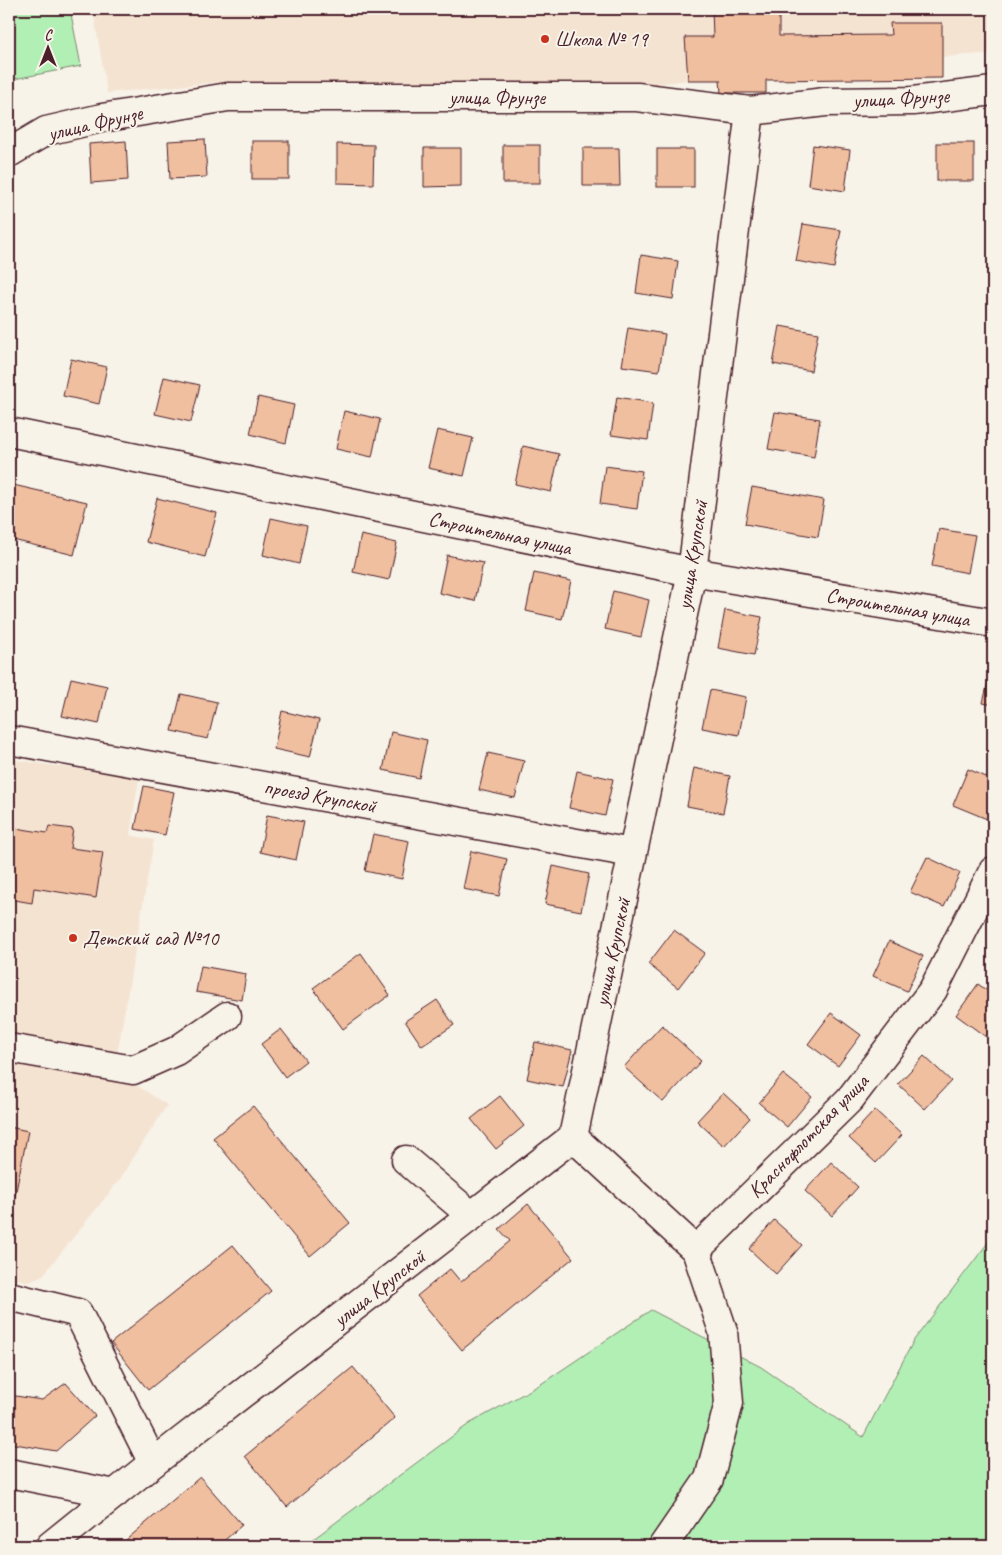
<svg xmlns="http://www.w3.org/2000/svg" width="1002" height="1555" viewBox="0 0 1002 1555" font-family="Caveat,sans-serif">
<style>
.built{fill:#f5e3d2}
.green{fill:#b2efb5;stroke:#7e8770}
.building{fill:#f0bfa0;stroke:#4a1f2b}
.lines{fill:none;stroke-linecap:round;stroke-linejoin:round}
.minor-casing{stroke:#4a1f2b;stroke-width:31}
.minor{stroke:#f7f3e8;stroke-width:28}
.poi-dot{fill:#c8321e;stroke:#f7f3e8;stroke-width:2}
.labels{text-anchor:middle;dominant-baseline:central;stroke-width:4;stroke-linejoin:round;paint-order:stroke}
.poi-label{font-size:21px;fill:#4a1f2b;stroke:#f7f3e8;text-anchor:start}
.street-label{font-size:21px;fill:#4a1f2b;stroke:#f7f3e8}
</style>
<rect width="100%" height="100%" fill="#f7f3e8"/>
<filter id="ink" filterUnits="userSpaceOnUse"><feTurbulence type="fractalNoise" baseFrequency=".02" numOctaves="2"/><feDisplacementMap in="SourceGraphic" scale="10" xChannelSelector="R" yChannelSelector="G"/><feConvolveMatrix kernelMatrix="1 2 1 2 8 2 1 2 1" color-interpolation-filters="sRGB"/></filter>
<g filter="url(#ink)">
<g class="built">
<polygon points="93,9 993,9 993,53 943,57 942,78 766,80 766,93 721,93 720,80 688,80 635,87 219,82 107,93"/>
<polygon points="9,759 139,778 130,835 154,840 117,1055 9,1037"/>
<polygon points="9,1060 124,1077 167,1105 118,1182 44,1274 30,1282 9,1277"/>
</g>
<g class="green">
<polygon points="9,9 70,9 81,66 9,80"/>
<polygon points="993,1236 993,1546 312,1546 312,1540 469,1424 541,1384 651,1310 761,1367 863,1437 914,1340"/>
</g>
<g class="building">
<polygon points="712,9 779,9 779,36 891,35 890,23 942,23 942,78 766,80 766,93 721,93 720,80 688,80 685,37 713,37"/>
<polygon points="205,139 207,177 170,179 168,141"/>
<polygon points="126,141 128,180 91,183 89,144"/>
<rect x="252" y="141" width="37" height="38"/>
<rect x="937" y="143" width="37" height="38"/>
<polygon points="337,144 374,145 373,184 337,183"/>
<rect x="503" y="145" width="37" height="38"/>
<polygon points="813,145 850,150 845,191 808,185"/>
<polygon points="424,148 461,148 461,186 424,187"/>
<polygon points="583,148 619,148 620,186 583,186"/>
<rect x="657" y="149" width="37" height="38"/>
<polygon points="803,224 841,230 834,268 796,261"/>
<polygon points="641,255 678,261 673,299 636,293"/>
<polygon points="780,326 818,333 811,371 773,364"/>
<polygon points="628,328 665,334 659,371 622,366"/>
<polygon points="71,359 107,367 99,404 63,396"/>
<polygon points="164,377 200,385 191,422 155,414"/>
<polygon points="258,397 294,405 286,443 250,434"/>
<polygon points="617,397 653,403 648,440 611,435"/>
<polygon points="344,411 380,419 372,457 336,449"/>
<polygon points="775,412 820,419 814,457 768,449"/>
<polygon points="437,430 473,438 464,476 428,468"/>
<polygon points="523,446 559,454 551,492 515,484"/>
<polygon points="605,466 642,471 637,509 600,504"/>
<polygon points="9,484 87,502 74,555 9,539"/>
<polygon points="752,487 824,500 818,537 745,524"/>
<polygon points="157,498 217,513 205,557 146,542"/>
<polygon points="271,518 307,526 299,564 263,555"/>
<polygon points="939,529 975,535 968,573 932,566"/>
<polygon points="361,535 397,543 389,580 353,572"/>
<polygon points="447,555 483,563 475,601 439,593"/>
<polygon points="534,573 571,581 562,619 526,611"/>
<polygon points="613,591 649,600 641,637 605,629"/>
<polygon points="725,610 762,617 754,655 718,648"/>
<polygon points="992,665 993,665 993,705 983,703"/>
<polygon points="71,678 107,686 99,724 62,716"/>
<polygon points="710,690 746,697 739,735 702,728"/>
<polygon points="181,694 217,702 208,739 172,731"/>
<polygon points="282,711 319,720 310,757 274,749"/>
<polygon points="391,732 427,740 419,778 383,770"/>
<polygon points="488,753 524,761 515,798 479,790"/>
<polygon points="694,768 730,776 723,813 687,806"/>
<polygon points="968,769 993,780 993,803 987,819 953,805"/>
<polygon points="577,771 613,779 605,816 569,808"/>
<polygon points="144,786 174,792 165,835 135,829"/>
<polygon points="267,815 304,822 296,860 260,852"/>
<polygon points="49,826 73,829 70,848 103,852 96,898 34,888 32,903 9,899 9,827 47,833"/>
<polygon points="373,834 409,841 402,879 365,871"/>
<polygon points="471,851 507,859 499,896 463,889"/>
<polygon points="927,857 960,873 944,907 910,892"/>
<polygon points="553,866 589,874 581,911 545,904"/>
<polygon points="674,930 705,953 678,988 648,964"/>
<polygon points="889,941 923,956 907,991 873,976"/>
<polygon points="361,953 390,995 343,1029 313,988"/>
<polygon points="201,966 246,974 242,1000 196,992"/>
<polygon points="978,984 993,995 993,1027 986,1037 956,1015"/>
<polygon points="437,1000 454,1025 422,1046 405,1021"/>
<polygon points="831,1013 861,1035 838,1066 808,1044"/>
<polygon points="662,1025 701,1061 663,1102 624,1067"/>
<polygon points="281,1029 306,1061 285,1077 261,1044"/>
<polygon points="535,1042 572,1050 563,1087 527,1079"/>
<polygon points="924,1056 951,1081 925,1109 898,1084"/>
<polygon points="783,1074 812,1097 787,1127 759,1103"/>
<polygon points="723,1093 750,1118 724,1146 697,1121"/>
<polygon points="500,1096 524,1126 496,1149 471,1119"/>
<polygon points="253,1106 350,1223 310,1256 213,1138"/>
<polygon points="875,1110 902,1135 876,1163 849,1138"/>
<polygon points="9,1127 28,1131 9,1226"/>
<polygon points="831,1162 858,1187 832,1216 805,1191"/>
<polygon points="528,1204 573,1258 462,1350 417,1296 450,1269 461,1282 510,1241 499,1229"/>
<polygon points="774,1220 802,1245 776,1274 749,1249"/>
<polygon points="233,1245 271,1291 148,1390 111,1343"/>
<polygon points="353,1367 395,1418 287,1507 245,1456"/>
<polygon points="66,1383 95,1416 56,1451 9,1443 9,1395 42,1400"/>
<polygon points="200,1477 242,1525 218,1546 119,1546"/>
</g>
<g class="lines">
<g class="minor-casing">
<g id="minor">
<polyline points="9,153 46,131 102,118 228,97 637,97 750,111 825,102 913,101 993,91"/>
<polyline points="9,432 692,572 993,623"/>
<polyline points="9,740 632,853"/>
<polyline points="9,1048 133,1070 176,1051 227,1016"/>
<polyline points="573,1137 696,1250 723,1331 729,1403 709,1479 663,1546"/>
<polyline points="406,1160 472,1216"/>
<polyline points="696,1250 850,1099 933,990 993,871"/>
<polyline points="9,1296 78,1313 153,1463"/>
<polyline points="9,1473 115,1494"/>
<polyline points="50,1546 153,1463 573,1137 692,572 750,111"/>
</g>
</g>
<use href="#minor" class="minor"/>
</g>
</g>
<g class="poi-dot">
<circle cx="545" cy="39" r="5"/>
<circle cx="73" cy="938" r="5"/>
</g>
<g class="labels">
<g class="poi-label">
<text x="555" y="39">Школа № 19</text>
<text x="83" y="938">Детский сад №10</text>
</g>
<g class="street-label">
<text x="497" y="97">улица Фрунзе</text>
<text transform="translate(901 98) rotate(-3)">улица Фрунзе</text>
<text transform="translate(95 123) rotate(-13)">улица Фрунзе</text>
<text transform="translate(500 533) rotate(12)">Строительная улица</text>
<text transform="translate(692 555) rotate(-81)">улица Крупской</text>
<text transform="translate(898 607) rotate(10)">Строительная улица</text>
<text transform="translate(320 796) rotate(10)">проезд Крупской</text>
<text transform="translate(612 952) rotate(-78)">улица Крупской</text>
<text transform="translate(808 1136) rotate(-46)">Краснофлотская улица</text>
<text transform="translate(379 1288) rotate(-38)">улица Крупской</text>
</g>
</g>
<rect width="1002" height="1555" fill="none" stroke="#f7f3e8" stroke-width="30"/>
<rect x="15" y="15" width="972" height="1525" fill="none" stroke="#4a1f2b" stroke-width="2" filter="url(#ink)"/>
<g transform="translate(48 48)" stroke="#f7f3e8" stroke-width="4" paint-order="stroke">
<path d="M0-4L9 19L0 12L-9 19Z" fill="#4a1f2b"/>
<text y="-8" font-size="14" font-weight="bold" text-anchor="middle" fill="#4a1f2b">С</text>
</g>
</svg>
